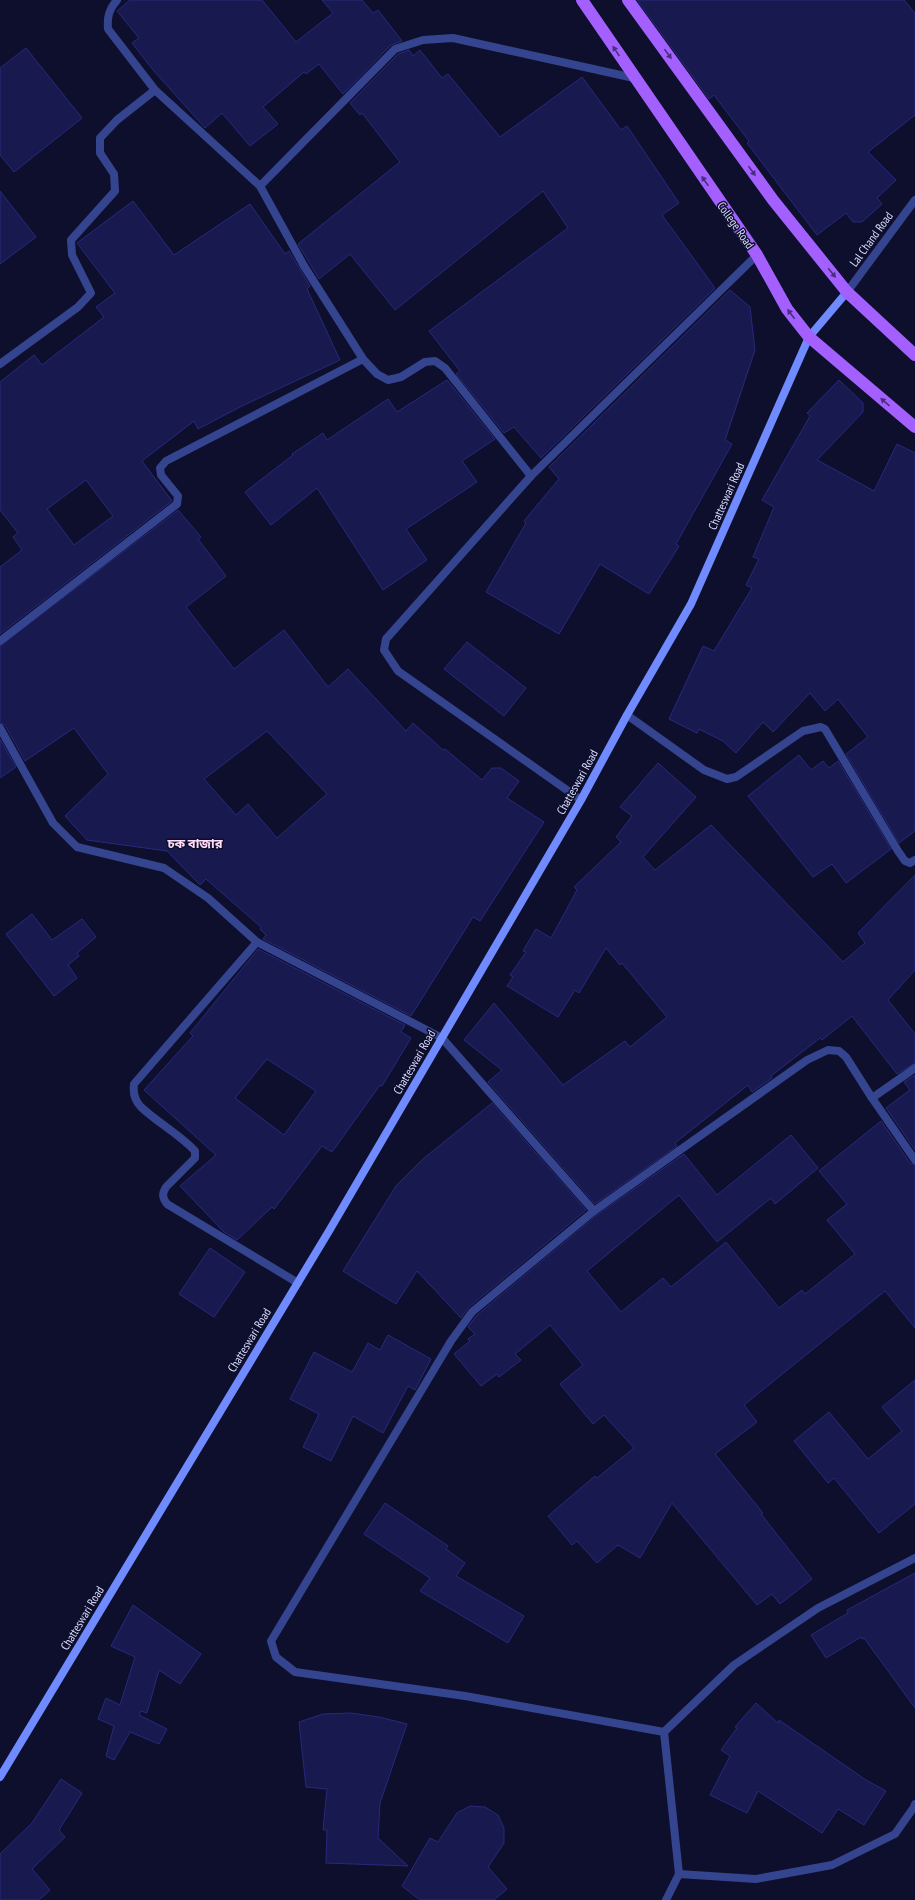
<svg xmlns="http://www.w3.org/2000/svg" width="915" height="1900" viewBox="0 0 915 1900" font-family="'PT Sans Narrow','Noto Sans Bengali',sans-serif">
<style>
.building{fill:#18194f;stroke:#28297d;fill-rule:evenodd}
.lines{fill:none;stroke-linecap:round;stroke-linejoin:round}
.minor{stroke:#35448f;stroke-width:8}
.tertiary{stroke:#35448f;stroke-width:8}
.secondary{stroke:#708aff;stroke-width:8}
.primary{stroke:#a360ff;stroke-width:12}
.oneway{fill:#4a2f80}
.labels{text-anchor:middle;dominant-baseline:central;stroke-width:3;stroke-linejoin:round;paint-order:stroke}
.street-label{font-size:12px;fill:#d9ddff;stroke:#0e0f2c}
.neighbourhood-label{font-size:13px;font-weight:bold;fill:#ffdbf9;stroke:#0e0f2c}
</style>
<rect width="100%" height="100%" fill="#0e0f2c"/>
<g class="building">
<polygon points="130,0 262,0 296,42 333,13 322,0 362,0 373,13 378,10 402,41 391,45 343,94 319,64 306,74 304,72 263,107 278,124 250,146 222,113 205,128 153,70 132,43 139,38 117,11"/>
<polygon points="637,0 904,0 915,13 915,115 868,152 896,180 877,198 882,204 862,222 853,222 846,213 817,235 747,143 749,141 714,95 709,99"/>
<polygon points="26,48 82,118 14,172 0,155 0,68"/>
<polygon points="409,50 413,56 420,50 442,78 448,74 500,137 582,77 621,130 627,126 679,203 662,215 715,288 541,458 514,427 504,433 456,374 460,371 429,331 568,228 543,191 395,310 350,254 319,279 298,244 400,162 362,113 360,115 350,103 398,54"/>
<polygon points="0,191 36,237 0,264"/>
<path d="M 133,201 L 174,255 L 250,204 L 285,254 L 289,251 L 310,286 L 307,289 L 340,360 L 242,406 L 198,429 L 194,421 L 142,461 L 172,501 L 0,634 L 0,567 L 22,550 L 13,537 L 18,533 L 0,510 L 0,382 L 34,355 L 42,365 L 104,317 L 96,307 L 115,293 L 77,243 ZM 86,480 L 113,516 L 74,545 L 47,509 Z"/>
<polygon points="730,290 750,307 755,350 725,440 732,444 676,544 679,546 649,594 600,564 559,634 486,592 526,523 524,521 559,479 549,467"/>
<polygon points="447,380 495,439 462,461 477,482 406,529 427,560 383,590 317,488 271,525 245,492 293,455 292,454 323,433 327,440 388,399 397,412"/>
<polygon points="839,380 863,403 863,412 817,460 874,491 897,444 915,453 915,831 899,843 846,754 868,737 838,699 825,711 810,693 773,732 763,722 736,753 723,741 699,729 697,733 669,719 703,646 714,651 752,588 746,585 759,559 753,557 774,507 762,500 810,416 807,413"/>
<path d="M 178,510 L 201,537 L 198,539 L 226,576 L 186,607 L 234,669 L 284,630 L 328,687 L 348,669 L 406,731 L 413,723 L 443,750 L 445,749 L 482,780 L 492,768 L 501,768 L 519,781 L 507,798 L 544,822 L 480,921 L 473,917 L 411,1016 L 263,939 L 266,935 L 260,929 L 261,927 L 206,879 L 200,885 L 167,851 L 87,840 L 65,816 L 108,774 L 74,728 L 25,761 L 5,725 L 0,723 L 0,646 ZM 267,731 L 327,794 L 277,838 L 248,804 L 236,815 L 204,779 Z"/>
<polygon points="467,642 526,688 504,716 444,669"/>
<polygon points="0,739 16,767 0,778"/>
<polygon points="799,755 811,770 823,761 829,768 838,761 891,849 846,883 832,864 813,877 748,796"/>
<polygon points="658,763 696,797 643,857 655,870 711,825 843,962 865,943 858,933 915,875 915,970 888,1000 915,1034 915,1063 897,1074 852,1016 822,1040 820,1038 771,1076 772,1078 752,1092 748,1085 675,1143 677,1146 595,1204 488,1082 502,1070 464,1040 494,1003 563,1085 625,1041 630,1047 667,1017 622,963 620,965 606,948 579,993 575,990 558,1017 507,986 513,977 510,975 526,952 523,951 536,929 551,938 577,890 574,887 621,842 616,837 632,816 620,807"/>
<polygon points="32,914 52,940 82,919 96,937 77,953 79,956 68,965 77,978 54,996 6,934"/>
<path d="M 258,949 L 405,1025 L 401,1032 L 411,1038 L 382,1086 L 380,1085 L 332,1152 L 322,1146 L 274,1209 L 272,1207 L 237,1240 L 224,1232 L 180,1186 L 216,1155 L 144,1090 L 193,1036 L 190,1033 ZM 267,1059 L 316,1091 L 284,1135 L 235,1098 Z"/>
<polygon points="915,1075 915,1150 886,1108 910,1090 904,1082"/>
<polygon points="492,1103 586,1210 468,1308 461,1318 417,1271 396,1304 343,1271 396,1186 423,1159"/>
<polygon points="881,1121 910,1163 915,1165 915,1328 885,1291 744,1405 757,1422 715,1454 763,1513 761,1514 812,1579 780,1604 772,1594 757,1605 672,1503 640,1558 618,1545 597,1563 577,1541 572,1545 548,1516 595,1476 597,1478 634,1448 604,1415 593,1424 560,1384 583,1365 550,1325 515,1354 521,1360 499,1377 497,1374 481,1386 454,1354 470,1341 468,1339 475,1334 468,1327 476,1316 597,1215 684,1154 717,1195 791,1135 818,1168 775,1204 771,1198 717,1242 679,1195 587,1271 621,1312 663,1278 671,1287 726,1242 779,1308 802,1290 805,1294 855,1254 827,1220 847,1204 819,1171"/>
<polygon points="210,1248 245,1272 214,1317 179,1294"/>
<polygon points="388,1335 431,1359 415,1390 408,1386 383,1433 353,1416 331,1461 303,1447 319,1414 290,1399 314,1352 352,1372 368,1343 380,1350"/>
<polygon points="915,1380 915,1504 879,1533 834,1478 828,1483 794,1441 829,1412 868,1459 902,1431 882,1407"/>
<polygon points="385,1503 448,1546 446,1549 465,1563 456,1576 524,1616 508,1643 420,1591 430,1578 364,1534"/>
<polygon points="915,1573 915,1708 864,1638 862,1639 861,1637 826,1658 811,1635 848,1613 847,1610"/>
<polygon points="133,1605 201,1654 180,1684 159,1670 147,1713 141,1711 139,1715 167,1729 159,1744 130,1732 114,1760 106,1756 114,1726 98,1719 106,1698 120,1705 135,1657 111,1646"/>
<polygon points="756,1703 778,1723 779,1720 866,1780 886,1791 864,1825 838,1809 822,1833 758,1791 747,1813 710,1795 730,1756 721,1750 737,1728 735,1727"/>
<polygon points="351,1713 379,1717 407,1724 380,1803 378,1838 408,1866 326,1863 327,1830 323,1830 327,1789 306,1787 299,1722 323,1714"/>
<polygon points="61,1779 82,1793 59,1830 65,1837 32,1869 50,1890 39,1900 0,1900 0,1854 32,1823"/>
<polygon points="470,1806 485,1807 498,1815 504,1828 504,1843 488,1867 507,1889 494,1900 420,1900 402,1886 430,1838 438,1842 457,1813"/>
</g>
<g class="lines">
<g class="minor">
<path d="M 117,0 C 109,9 107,17 108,29 L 155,90 L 260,186 L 304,266 L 363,359 L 377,374 L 388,380 L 401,377 L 425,362 L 435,361 L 445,368 L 531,476"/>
<polyline points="260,186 395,49 423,40 453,38 634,78"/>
<polyline points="0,364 78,307 91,293 72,255 71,240 115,191 114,174 100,153 100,138 117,120 155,90"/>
<polyline points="0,641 177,504 178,496 161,475 160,468 166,461 363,359"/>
<polyline points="627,715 704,770 727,779 736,777 803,731 821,727 825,729 898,851 905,861 910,863 915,860"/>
<polyline points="0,728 53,823 77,847 164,868 208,898 257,942 442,1038 594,1211"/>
<polyline points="581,800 398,671 384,650 386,639 531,476 757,255"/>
<path d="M 257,942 L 134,1084 C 133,1092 135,1101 141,1107 C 158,1123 179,1134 195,1151 L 195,1158 L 166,1187 C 162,1194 162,1197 167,1204 L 298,1283"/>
<polyline points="872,1098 915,1068"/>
<polyline points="915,1558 818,1608 734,1665 664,1732 679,1874 756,1879 832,1865 895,1834 914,1807 915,1804"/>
<polyline points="664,1732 465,1696 295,1672 276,1657 271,1641 451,1341 472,1312 594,1211 807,1060 828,1050 839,1051 846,1057 872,1098 915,1160"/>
<polyline points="666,1900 679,1874"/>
</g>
<polyline class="tertiary" points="847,292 915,200"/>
<polyline class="secondary" points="0,1777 329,1231 581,800 627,715 691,604 809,337 847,292"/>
<g class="primary">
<polyline points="582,0 757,255 787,309 809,337 915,427"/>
<polyline points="628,0 773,200 847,292 915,355"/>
</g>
</g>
<defs><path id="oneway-solid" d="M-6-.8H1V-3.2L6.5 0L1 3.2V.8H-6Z"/></defs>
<g class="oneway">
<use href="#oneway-solid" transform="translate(616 51) rotate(-124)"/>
<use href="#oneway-solid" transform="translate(668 54) rotate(54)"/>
<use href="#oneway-solid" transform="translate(752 171) rotate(54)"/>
<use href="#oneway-solid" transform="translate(705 181) rotate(-125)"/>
<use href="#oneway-solid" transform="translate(832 273) rotate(51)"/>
<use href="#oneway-solid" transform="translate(791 314) rotate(-127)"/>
<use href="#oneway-solid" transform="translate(885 402) rotate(-139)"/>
</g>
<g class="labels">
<g class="street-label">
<text transform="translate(736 225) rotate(55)">College Road</text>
<text transform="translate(871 239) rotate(-54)">Lal Chand Road</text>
<text transform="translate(726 496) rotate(-66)">Chatteswari Road</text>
<text transform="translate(577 782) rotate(-61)">Chatteswari Road</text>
<text transform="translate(414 1062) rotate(-60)">Chatteswari Road</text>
<text transform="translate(249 1340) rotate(-59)">Chatteswari Road</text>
<text transform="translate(82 1618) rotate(-59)">Chatteswari Road</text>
</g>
<g class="neighbourhood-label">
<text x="195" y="843">চক বাজার</text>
</g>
</g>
</svg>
